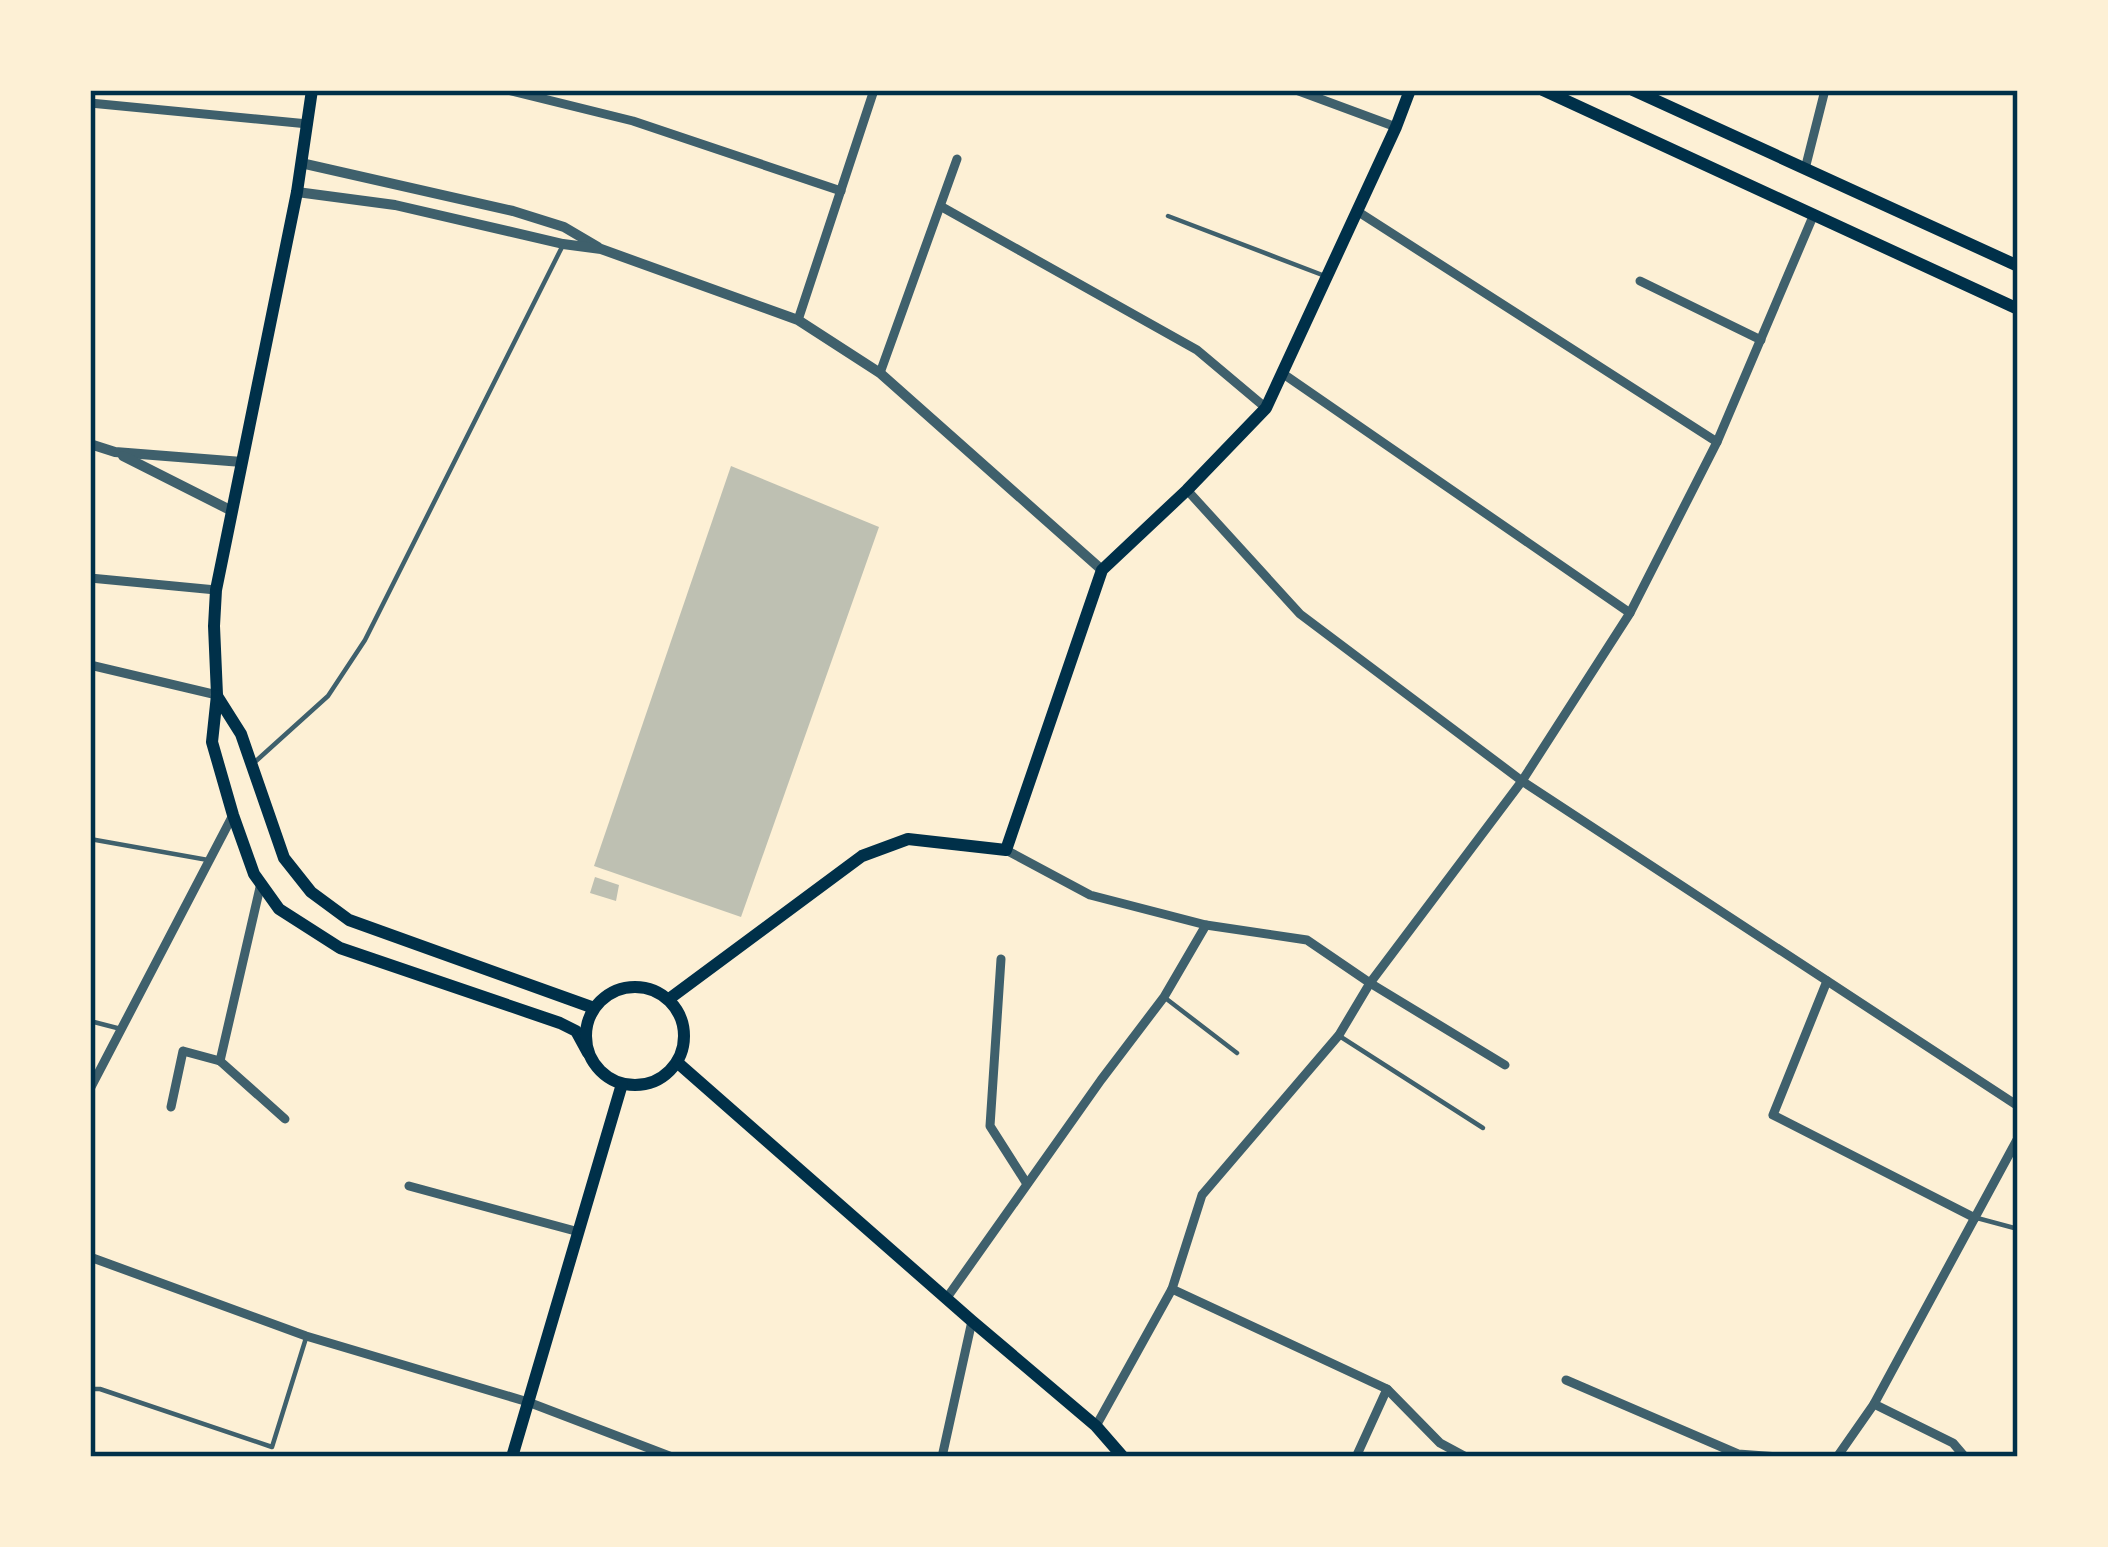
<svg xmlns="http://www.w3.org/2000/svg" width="2108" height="1547" viewBox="0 0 2108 1547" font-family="'Archivo Narrow',sans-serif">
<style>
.building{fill:#bec0b2}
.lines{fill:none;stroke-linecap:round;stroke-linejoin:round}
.service{stroke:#3f606c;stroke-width:4.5}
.minor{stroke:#3f606c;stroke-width:9}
.tertiary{stroke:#3f606c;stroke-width:10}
.secondary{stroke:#003049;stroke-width:12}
.neatline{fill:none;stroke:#003049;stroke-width:4.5}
</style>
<rect width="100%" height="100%" fill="#fdf0d5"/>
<g class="building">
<polygon points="731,466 879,527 741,917 594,866"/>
<polygon points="595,877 619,885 616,901 590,893"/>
</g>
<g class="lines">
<g class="service">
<polyline points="1168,216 1325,276"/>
<polyline points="256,761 328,696 365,640 563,245"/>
<polyline points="90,839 208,860"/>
<polyline points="1164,997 1237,1053"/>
<polyline points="90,1021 121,1029"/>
<polyline points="1341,1037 1483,1128"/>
<polyline points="1977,1218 2018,1229"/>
<polyline points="90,1389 100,1389 272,1447 306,1338"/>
</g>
<g class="minor">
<polyline points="508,90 633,121 841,191"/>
<polyline points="1296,90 1396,127"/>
<polyline points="90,103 308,124"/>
<polyline points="1805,169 1825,90"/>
<polyline points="942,207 1197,350 1266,408"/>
<polyline points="1357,211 1717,442"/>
<polyline points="1640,281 1761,340"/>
<polyline points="798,320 874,90"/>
<polyline points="880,373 957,159"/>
<polyline points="1282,373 1630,613"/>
<polyline points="1187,490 1300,614 1522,781 2018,1106"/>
<polyline points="90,578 216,590"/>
<polyline points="90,665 217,695"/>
<polyline points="1006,850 1090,895 1206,925 1307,940 1370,983 1505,1065"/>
<polyline points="1001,959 990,1126 1027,1184"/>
<polyline points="1827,981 1773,1115 1975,1218"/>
<polyline points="220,1061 261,883"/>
<polyline points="90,1089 233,815"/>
<polyline points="171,1107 183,1051 220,1061 285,1119"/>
<polyline points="409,1186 579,1232"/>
<polyline points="90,1257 306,1336 528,1402 672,1457"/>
<polyline points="1172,1289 1387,1389 1440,1443 1466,1457"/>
<polyline points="946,1299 1101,1080 1164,997 1206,925"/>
<polyline points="1566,1380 1738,1454 1779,1457"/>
<polyline points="1874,1404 1953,1443 1965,1457"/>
<polyline points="1096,1426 1172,1289 1202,1195 1339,1035 1370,983 1522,781 1630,613 1717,442 1814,214"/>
<polyline points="942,1457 972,1321"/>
<polyline points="1356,1457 1387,1389"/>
<polyline points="1837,1457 1874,1404 2018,1138"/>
</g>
<g class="tertiary">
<polyline points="301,163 513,211 564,227 598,247"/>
<polyline points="297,192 395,205 563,244 601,249 798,320 880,373 1102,570"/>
<polyline points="90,444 115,452 242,462"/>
<polyline points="123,456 232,511"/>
</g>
<g class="secondary">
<polyline points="312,90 297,192 216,590 214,626 217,695 212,742 233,815 254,874 279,909 340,948 560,1023 576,1031 588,1053"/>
<polyline points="1543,90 2018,309"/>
<polyline points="1633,90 2018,266"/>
<polyline points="217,696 241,734 284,858 311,892 349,920 594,1008"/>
<circle cx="635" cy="1036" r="49"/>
<polyline points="669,999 862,856 908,839 1006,850 1102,570 1187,490 1266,408 1396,127 1410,90"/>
<polyline points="678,1063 972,1321 1096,1426 1123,1457"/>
<polyline points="512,1457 622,1084"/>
</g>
</g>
<rect width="2108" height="1547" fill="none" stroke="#fdf0d5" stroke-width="186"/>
<rect x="93" y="93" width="1922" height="1361" class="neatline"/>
</svg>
